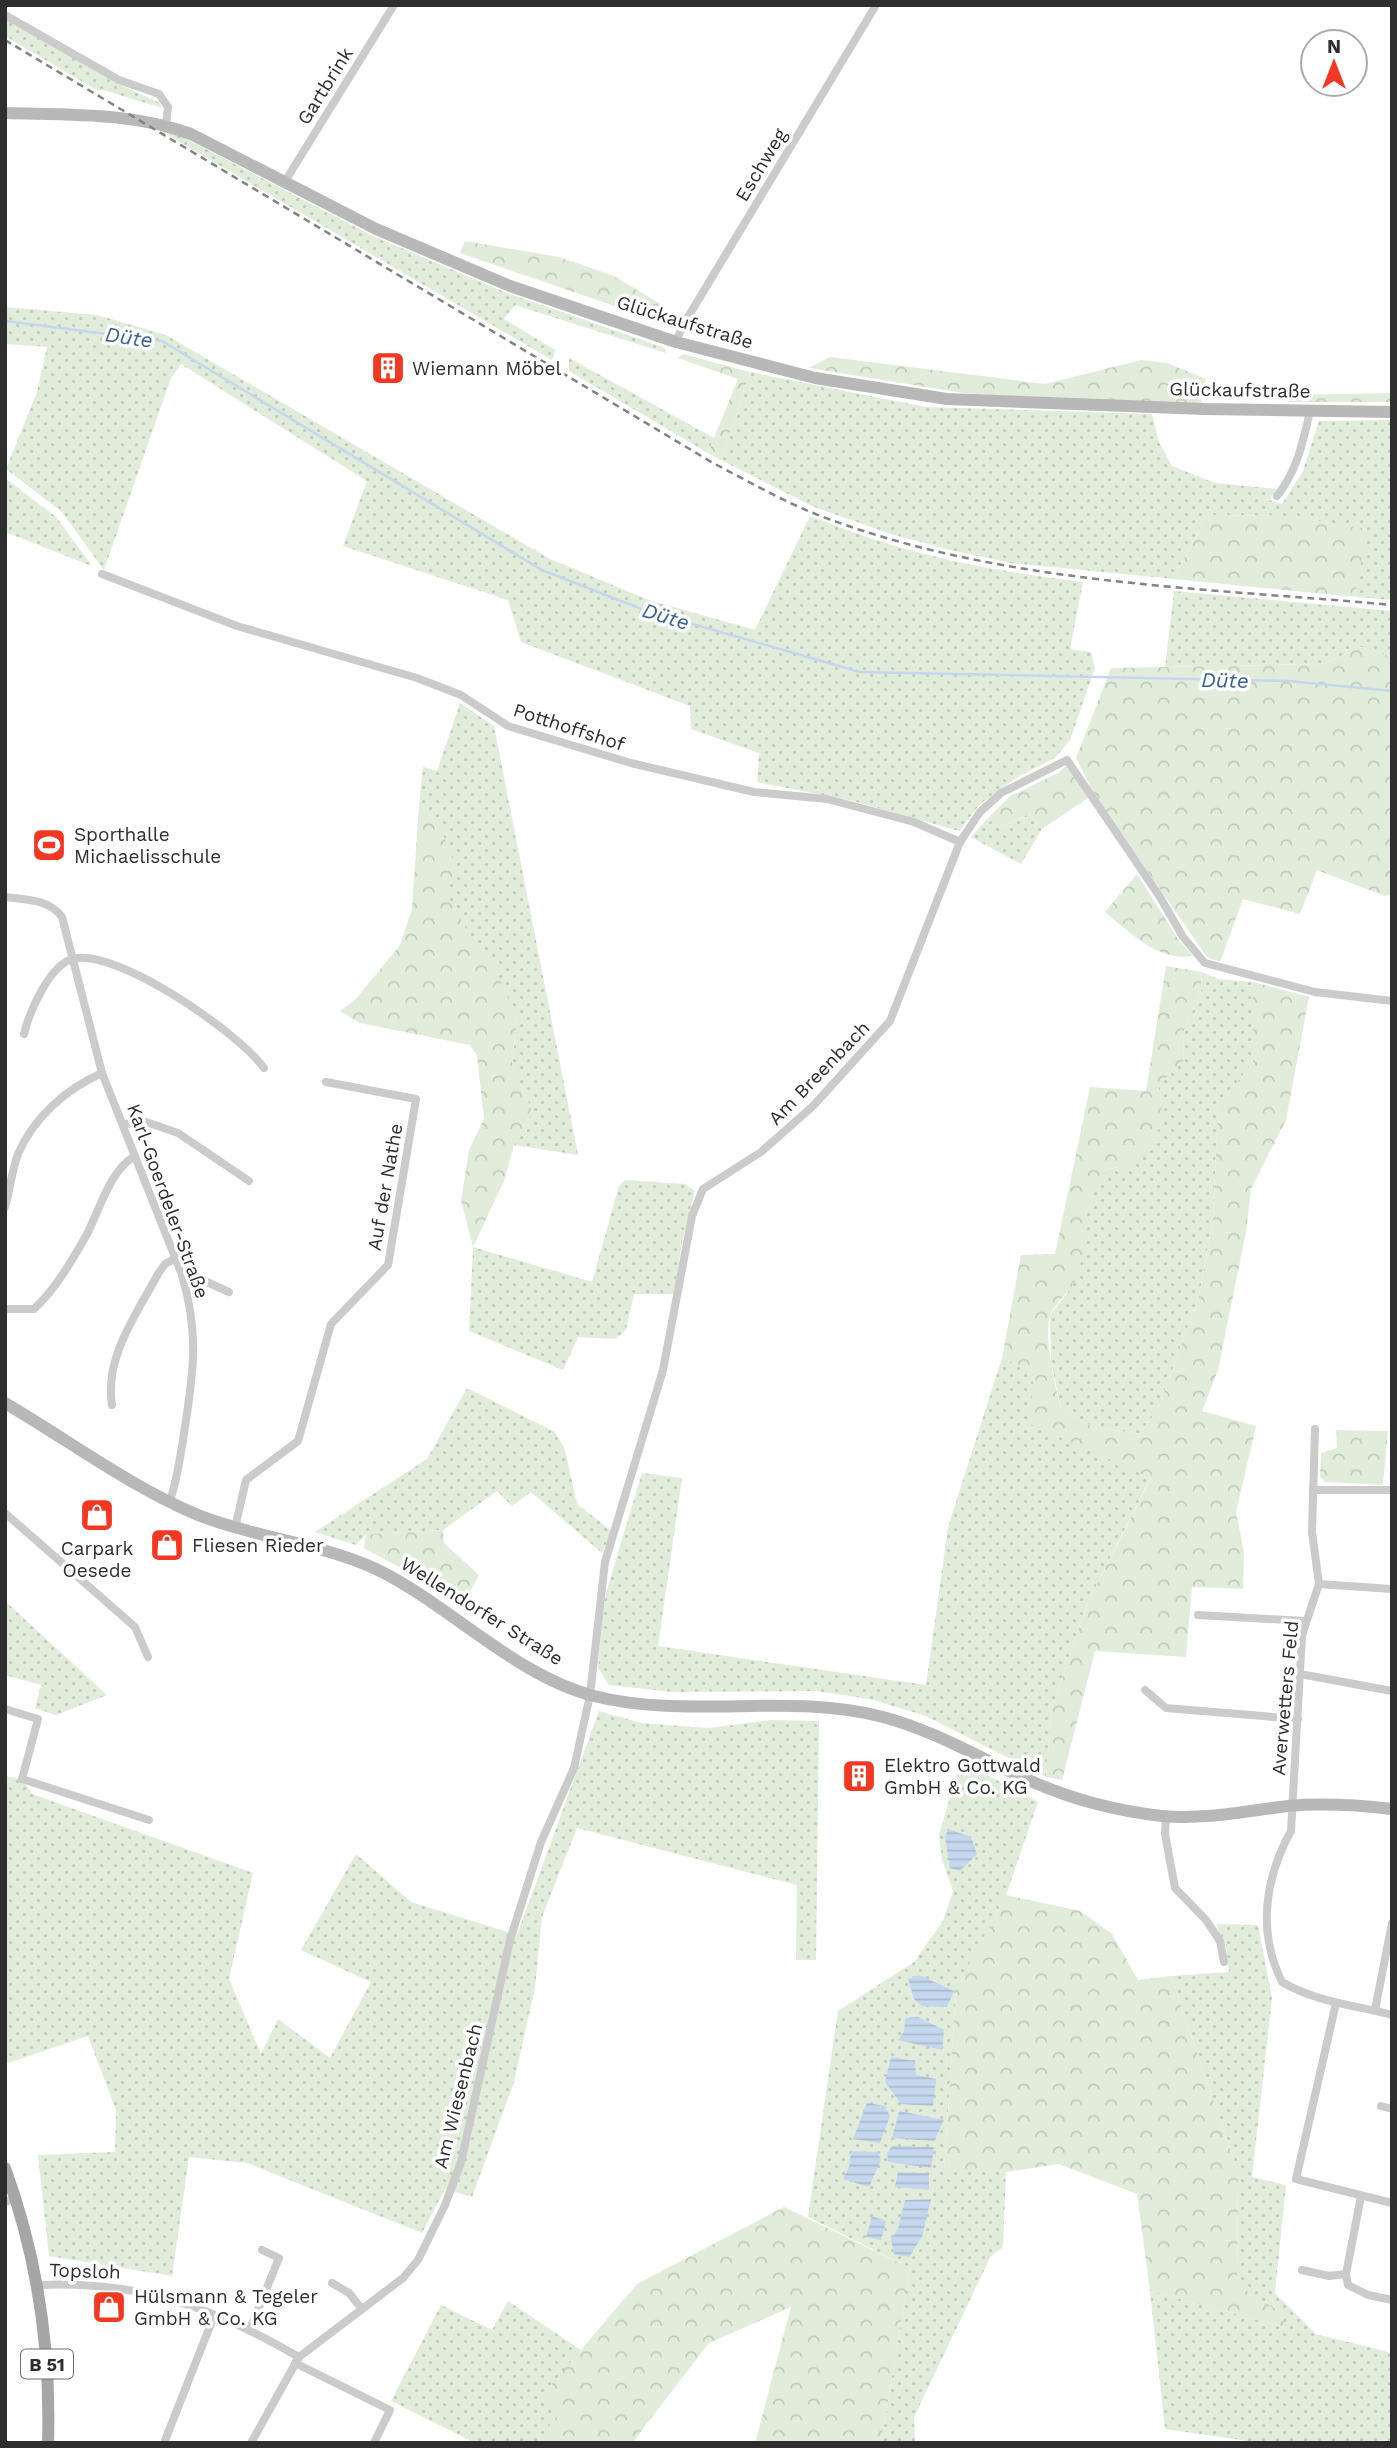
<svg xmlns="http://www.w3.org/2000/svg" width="1397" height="2448" viewBox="0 0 1397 2448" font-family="'Work Sans',sans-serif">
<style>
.grass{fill:url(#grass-dots)}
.forest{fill:url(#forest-crowns)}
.water{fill:url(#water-rules)}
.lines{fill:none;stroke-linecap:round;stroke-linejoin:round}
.stream{stroke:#c5d7ee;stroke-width:2.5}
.street{stroke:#cbcbcb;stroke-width:8}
.secondary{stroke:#b8b8b8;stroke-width:12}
.primary{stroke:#a6a6a6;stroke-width:12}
.rail{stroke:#838383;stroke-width:2.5;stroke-dasharray:7 5;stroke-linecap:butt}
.labels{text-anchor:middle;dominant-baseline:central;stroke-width:7;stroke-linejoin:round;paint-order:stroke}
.shield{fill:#fff;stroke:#6d6d6d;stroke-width:2}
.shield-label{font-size:18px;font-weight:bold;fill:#2e2e2e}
.street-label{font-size:19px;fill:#2e2e2e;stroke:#fff}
.poi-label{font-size:19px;fill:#2e2e2e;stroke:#fff;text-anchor:start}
.water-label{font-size:21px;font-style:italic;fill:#366096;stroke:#fff}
</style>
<defs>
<pattern id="grass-dots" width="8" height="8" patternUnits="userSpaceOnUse" patternTransform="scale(1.75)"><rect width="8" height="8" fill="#e1ecda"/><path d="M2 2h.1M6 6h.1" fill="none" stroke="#c1cbbb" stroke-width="1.8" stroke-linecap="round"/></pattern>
<pattern id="forest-crowns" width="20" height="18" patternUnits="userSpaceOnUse" patternTransform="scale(1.75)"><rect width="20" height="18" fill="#e1ecda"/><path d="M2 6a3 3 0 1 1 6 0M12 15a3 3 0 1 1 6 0" fill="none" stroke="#c1cbbb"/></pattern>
<pattern id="water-rules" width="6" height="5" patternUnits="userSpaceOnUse" patternTransform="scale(1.75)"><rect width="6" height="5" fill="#c5d7ee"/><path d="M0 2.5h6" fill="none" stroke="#aab9cc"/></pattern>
</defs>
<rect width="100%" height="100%" fill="#fff"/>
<g class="grass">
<polygon points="5,19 116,83 160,103 162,108 103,90 98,91 5,36"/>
<polygon points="161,131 177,134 373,236 507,293 665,348 666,353 515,305 504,319 555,350 552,360"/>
<path d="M 5,307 L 97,315 L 166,335 L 550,559 L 649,600 L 755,630 L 810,516 C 837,526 864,537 892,545 C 954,564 1019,574 1083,582 L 1070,649 L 1091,652 L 1095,668 L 1070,740 L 1055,758 L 1019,776 L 980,804 L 959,831 L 853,801 L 757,782 L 759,753 L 691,729 L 690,706 L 521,642 L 508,600 L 343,546 L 367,481 L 181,364 L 171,378 L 104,570 L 62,512 L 6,469 L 37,392 L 47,347 L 5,344 Z"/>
<polygon points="569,358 714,438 708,453 569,371"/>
<polygon points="750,372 926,407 1152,414 1159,442 1172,466 1215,483 1277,489 1269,500 1282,504 1303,471 1319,421 1392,420 1392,600 1355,597 1366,529 1289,516 1207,515 1173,579 1010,563 950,550 891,534 814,507 721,460"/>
<polygon points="5,478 56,517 92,566 5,532"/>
<polygon points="1174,591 1392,611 1392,657 1361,647 1323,664 1165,667"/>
<polygon points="460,703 494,726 578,1155 514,1145 532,1111 512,1064 517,1019 446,894 438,822 419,805 423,767 437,771"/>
<polygon points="1029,814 1042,829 1021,864 971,837 987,819 1003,827"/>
<polygon points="1202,972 1218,979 1253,982 1253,1062 1218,1106 1213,1219 1199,1296 1158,1409 1139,1434 1093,1427 1061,1409 1051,1362 1050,1315 1068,1292 1092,1189 1106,1169 1127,1166 1158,1086 1183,1060 1184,1030 1201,992"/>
<polygon points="625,1180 685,1184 695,1191 682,1242 674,1294 634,1294 626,1330 615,1339 578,1337 563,1370 469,1331 473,1247 592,1282 619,1186"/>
<polygon points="1002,1358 1034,1372 1031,1424 1151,1477 1086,1606 1052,1709 1046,1777 926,1716 870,1699 816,1691 672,1692 609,1685 598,1668 602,1621 606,1593 642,1473 682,1478 658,1646 926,1685 948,1527"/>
<polygon points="467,1388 555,1432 565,1450 577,1504 612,1531 602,1553 531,1492 512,1506 497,1491 443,1530 366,1534 356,1545 315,1532 427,1459"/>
<polygon points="5,1601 107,1695 56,1715 35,1708 41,1685 5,1675"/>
<polygon points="599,1711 641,1723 708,1728 772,1720 819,1721 816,1960 796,1960 797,1885 577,1828 542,1917 535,1988 514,2082 472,2197 445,2189 422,2233 247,2163 189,2157 172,2276 49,2256 38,2155 115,2152 116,2110 88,2036 5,2064 5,1776 22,1779 32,1794 253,1873 229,1979 261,2054 278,2019 330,2058 371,1982 301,1950 356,1854 411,1902 517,1935"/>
<polygon points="961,1761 1038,1802 1006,1895 956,1990 944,2170 1006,2172 1003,2247 991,2256 914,2417 915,2443 881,2443 910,2268 808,2217 838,2011 914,1962 943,1921 953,1891 942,1860 939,1835"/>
<polygon points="1216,1924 1258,1925 1272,1998 1252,2177 1286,2185 1275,2293 1316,2334 1392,2353 1392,2443 1262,2443 1165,2429 1150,2291 1284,2327 1283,2314 1237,2285 1238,2172 1171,1976 1229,1972 1226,1947"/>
<polygon points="508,2301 581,2350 542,2397 560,2413 537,2443 475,2443 391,2401 441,2305 492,2330"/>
</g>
<g class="forest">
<polygon points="465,241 559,257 614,276 662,305 658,321 460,253"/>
<polygon points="683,354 750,372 721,460 708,453 738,379 678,358"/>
<polygon points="830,357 1045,384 1141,360 1167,363 1206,379 1201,399 1204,409 963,393 809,368"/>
<polygon points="1392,393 1392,402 1290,402 1292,395"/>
<polygon points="1207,515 1289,516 1367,529 1355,597 1173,579"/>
<polygon points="1361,647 1392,657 1392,895 1385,896 1317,870 1300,914 1243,899 1220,962 1207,957 1094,794 1076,758 1111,668 1323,664"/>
<polygon points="1067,765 1088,798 1042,829 1029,814 1003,827 987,819 1010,796 1058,773"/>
<polygon points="419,805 438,822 456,867 446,894 467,930 495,968 517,1019 512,1064 532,1111 514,1145 504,1181 473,1247 461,1201 469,1150 484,1119 477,1056 470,1045 360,1023 340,1011 355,1000 400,945 412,909"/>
<path d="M 1137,874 L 1178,939 L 1193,956 C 1158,962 1130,932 1105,912 Z"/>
<path d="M 1166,966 L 1202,972 L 1201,992 L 1184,1030 L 1183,1061 L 1158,1086 L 1163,1099 L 1155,1148 L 1127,1166 L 1106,1169 C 1079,1204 1088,1233 1079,1272 C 1075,1288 1058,1299 1051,1313 C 1042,1331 1056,1389 1061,1409 L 1093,1427 L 1139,1434 L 1158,1409 L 1199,1296 L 1213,1219 L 1218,1106 L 1253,1062 L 1253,982 L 1309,997 L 1286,1120 L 1251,1189 L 1246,1232 L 1218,1370 L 1202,1411 L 1256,1426 L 1236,1512 L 1244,1552 L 1243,1589 L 1192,1587 L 1186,1657 L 1095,1651 L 1062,1780 L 1046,1777 L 1052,1709 L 1086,1606 L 1151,1478 L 1030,1424 L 1034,1372 L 1002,1358 L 1021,1255 L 1055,1254 L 1090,1087 L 1146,1091 Z"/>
<polygon points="1336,1430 1388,1431 1383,1485 1325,1482 1320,1477 1321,1453 1337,1448"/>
<polygon points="443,1530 444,1543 479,1575 462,1606 427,1582 364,1548 366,1534"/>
<polygon points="1006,1895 1080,1911 1112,1934 1138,1980 1171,1976 1238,2172 1237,2285 1284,2314 1284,2327 1150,2291 1137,2194 1059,2164 1006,2172 944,2171 956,1989"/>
<polygon points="784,2207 910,2268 881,2443 755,2443 791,2307 709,2343 632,2443 537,2443 559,2413 541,2397 637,2284"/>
</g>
<g class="water">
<polygon points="948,1829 971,1837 977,1854 960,1871 950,1868 945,1837"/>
<polygon points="919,1975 954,1991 947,2007 922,2006 914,1999 908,1979"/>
<polygon points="918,2017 944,2030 942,2050 898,2040 904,2032 905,2018"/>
<polygon points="891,2057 915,2061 916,2075 936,2079 933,2106 901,2104 885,2082"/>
<polygon points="867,2103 885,2106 890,2116 880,2143 853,2139"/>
<polygon points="899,2111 944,2120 934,2141 892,2138"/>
<polygon points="892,2146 934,2147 931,2168 888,2162 887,2153"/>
<polygon points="851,2151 878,2152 881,2160 869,2187 843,2179 849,2167"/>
<polygon points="898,2172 929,2173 929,2190 895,2187"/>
<polygon points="931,2199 922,2237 909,2257 894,2254 891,2239 898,2229 905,2200"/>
<polygon points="872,2216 886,2221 881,2240 866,2237"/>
</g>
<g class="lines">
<polyline class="stream" points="5,321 162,341 542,570 644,610 860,672 1288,681 1392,691"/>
<g class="street">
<polyline points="5,15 119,80 159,94 168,107 166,125"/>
<polyline points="284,183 394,5"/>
<polyline points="676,342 682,327 876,5"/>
<path d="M 1277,496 C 1297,471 1303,442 1310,411"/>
<polyline points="102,574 237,626 417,678 461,695 508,726 631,763 754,792 827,799 914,822 960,842"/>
<path d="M 5,897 C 26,900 49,899 62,917 L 102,1073 L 182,1275 C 199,1334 194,1368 185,1427 C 181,1452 178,1477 170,1501"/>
<path d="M 24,1034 C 29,1013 49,966 72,959 C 116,947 239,1033 264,1068"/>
<polyline points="124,1124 146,1122 178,1133 249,1181"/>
<path d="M 5,1207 C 10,1190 12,1170 18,1154 C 34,1117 66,1089 102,1073"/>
<polyline points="182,1275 191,1275 229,1292"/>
<path d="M 5,1309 L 34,1309 C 55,1290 73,1259 87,1234 C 100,1209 110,1170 135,1156"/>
<path d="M 112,1405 C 104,1358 137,1313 158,1274 L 165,1264 L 174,1259"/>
<polyline points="1315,1429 1312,1532 1319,1584"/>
<polyline points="1313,1490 1392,1490"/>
<polyline points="5,1513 135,1627 148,1657"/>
<polyline points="235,1528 246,1480 298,1441 331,1324 388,1265 416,1099 326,1082"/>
<path d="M 1392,1589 L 1319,1584 L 1302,1635 L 1291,1831 C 1265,1878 1257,1932 1282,1982 C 1316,2002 1354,2005 1392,2015"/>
<polyline points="1198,1615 1305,1621"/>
<polyline points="1300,1674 1392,1691"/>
<polyline points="1145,1690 1166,1708 1298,1719"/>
<polyline points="5,1709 38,1719 22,1779 149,1820"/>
<polyline points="1166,1816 1165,1834 1175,1888 1206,1920 1220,1941 1224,1962"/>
<polyline points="1336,2003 1296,2179 1392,2203"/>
<polyline points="1375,2010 1392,1923"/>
<polyline points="1381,2106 1392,2109"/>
<polyline points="1361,2196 1346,2274 1348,2285 1368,2295 1392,2300"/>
<polyline points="5,2202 16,2199"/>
<polyline points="1302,2270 1329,2276 1346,2274"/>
<polyline points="332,2283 349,2293 362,2309"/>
<path d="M 38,2285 C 138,2280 213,2307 299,2357"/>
<polyline points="250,2329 279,2258 262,2250"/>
<polyline points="295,2363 390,2410 374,2443"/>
<polyline points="164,2443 214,2316"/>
<polyline points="251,2443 299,2357 403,2278 418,2260 445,2205 461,2162 510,1940 541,1842 574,1768 590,1695 605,1562 663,1370 692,1216 703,1189 761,1152 813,1106 890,1021 960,842 980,812 1001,793 1067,760 1160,897 1183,937 1205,963 1315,992 1392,1001"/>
</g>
<g class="secondary">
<path d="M 5,113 C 68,115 131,112 191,134 L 376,229 L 510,286 L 676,342 L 815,378 L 947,399 L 1204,409 L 1392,412"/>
<path d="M 5,1403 C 68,1440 131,1487 198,1515 C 256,1538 319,1543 376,1569 C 449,1604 515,1676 594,1696 C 689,1720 788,1692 883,1717 C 936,1731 983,1760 1033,1782 C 1074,1800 1117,1811 1162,1816 C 1204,1820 1246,1811 1288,1806 C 1322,1803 1357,1805 1392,1809"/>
</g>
<path class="primary" d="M 5,2168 C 37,2256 51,2349 48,2443"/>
<path class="rail" d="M 5,40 L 713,463 C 746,480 779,499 813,513 C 996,585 1199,587 1392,605"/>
</g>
<defs>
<g id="building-square" transform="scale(1.75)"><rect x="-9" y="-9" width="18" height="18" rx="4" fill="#f23722" stroke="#fff"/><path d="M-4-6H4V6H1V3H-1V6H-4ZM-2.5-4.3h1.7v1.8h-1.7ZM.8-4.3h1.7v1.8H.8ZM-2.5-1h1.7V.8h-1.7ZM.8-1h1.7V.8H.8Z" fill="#fff"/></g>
<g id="stadium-square" transform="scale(1.75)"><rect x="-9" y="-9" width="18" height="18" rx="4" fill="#f23722" stroke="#fff"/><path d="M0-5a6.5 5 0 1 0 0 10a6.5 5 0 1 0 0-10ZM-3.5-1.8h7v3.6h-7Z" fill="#fff"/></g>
<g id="shop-square" transform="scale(1.75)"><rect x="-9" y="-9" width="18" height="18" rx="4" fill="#f23722" stroke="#fff"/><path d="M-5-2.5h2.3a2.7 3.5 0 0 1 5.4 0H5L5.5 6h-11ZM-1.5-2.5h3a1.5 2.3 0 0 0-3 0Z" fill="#fff"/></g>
</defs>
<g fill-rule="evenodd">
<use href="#building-square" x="388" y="368"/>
<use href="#stadium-square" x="49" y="845"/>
<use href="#shop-square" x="97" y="1515"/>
<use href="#shop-square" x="167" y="1545"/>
<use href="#building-square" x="859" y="1776"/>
<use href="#shop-square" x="109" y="2307"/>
</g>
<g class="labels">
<rect class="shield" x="21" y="2349.5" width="52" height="29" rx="5"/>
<g class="shield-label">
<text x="47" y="2364">B 51</text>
</g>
<g class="street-label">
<text transform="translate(325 86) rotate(-58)">Gartbrink</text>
<text transform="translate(761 165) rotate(-59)">Eschweg</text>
<text transform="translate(685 322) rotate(17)">Glückaufstraße</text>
<text transform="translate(1240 390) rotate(1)">Glückaufstraße</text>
<text transform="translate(569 727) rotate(18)">Potthoffshof</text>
<text transform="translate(819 1073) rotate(-46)">Am Breenbach</text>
<text transform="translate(385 1187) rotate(-80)">Auf der Nathe</text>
<text transform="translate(168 1201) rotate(70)">Karl-Goerdeler-Straße</text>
<text transform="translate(482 1611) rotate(32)">Wellendorfer Straße</text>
<text transform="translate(1285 1698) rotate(-85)">Averwetters Feld</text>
<text transform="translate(458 2096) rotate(-76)">Am Wiesenbach</text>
<text transform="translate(85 2271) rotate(2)">Topsloh</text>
</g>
<g class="poi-label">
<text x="412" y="368">Wiemann Möbel</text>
<text x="74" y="834">Sporthalle<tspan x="74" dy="22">Michaelisschule</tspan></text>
<text x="192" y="1545">Fliesen Rieder</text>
<text x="97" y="1548" text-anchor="middle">Carpark<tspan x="97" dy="22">Oesede</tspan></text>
<text x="884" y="1765">Elektro Gottwald<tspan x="884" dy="22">GmbH &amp; Co. KG</tspan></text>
<text x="134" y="2296">Hülsmann &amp; Tegeler<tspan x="134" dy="22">GmbH &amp; Co. KG</tspan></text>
</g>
<g class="water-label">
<text transform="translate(129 337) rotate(8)">Düte</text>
<text transform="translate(666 616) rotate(17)">Düte</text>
<text transform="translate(1225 680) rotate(1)">Düte</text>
</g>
</g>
<rect width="1397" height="2448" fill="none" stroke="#2e2e2e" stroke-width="14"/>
<g transform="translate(1334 63)"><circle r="33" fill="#ffffff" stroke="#ababab" stroke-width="2"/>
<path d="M0-5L12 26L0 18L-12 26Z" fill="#f23722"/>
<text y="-10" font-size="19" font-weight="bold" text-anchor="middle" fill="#2e2e2e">N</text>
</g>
</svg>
